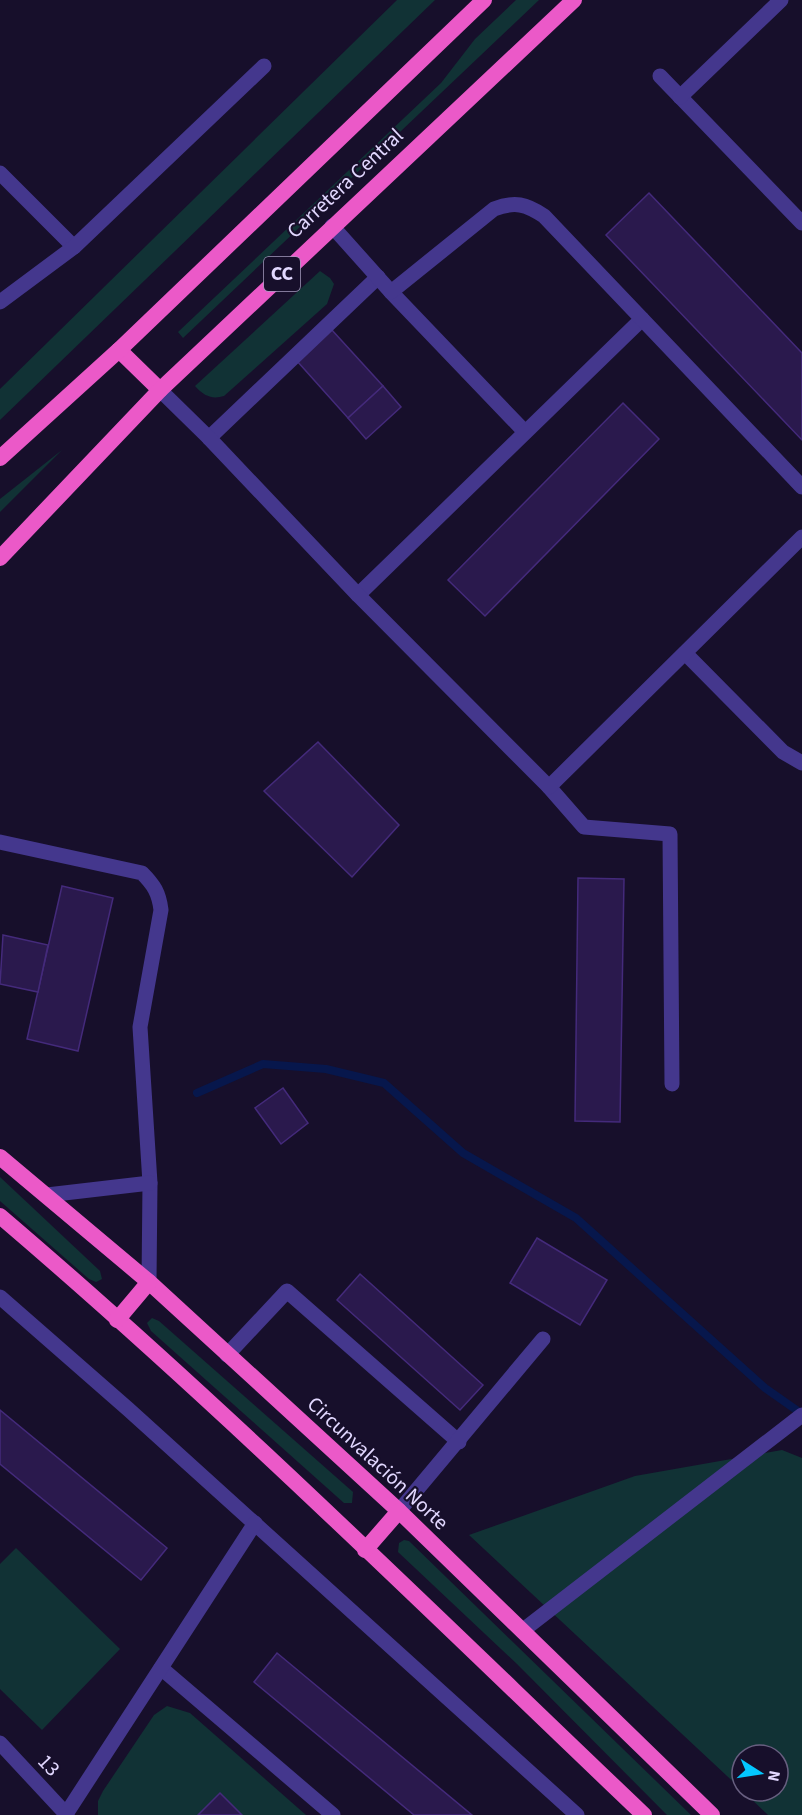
<svg xmlns="http://www.w3.org/2000/svg" width="802" height="1815" viewBox="0 0 802 1815" font-family="'Source Sans 3',sans-serif">
<style>
.green{fill:#113235}
.lines{fill:none;stroke-linecap:round;stroke-linejoin:round}
.stream{stroke:#07174c;stroke-width:8}
.building{fill:#2a194d;stroke:#442a7b;stroke-width:1.5}
.service{stroke:#44378d;stroke-width:15}
.minor{stroke:#44378d;stroke-width:15}
.trunk{stroke:#eb59c8;stroke-width:16}
.labels{text-anchor:middle;dominant-baseline:central;stroke-width:4.5;stroke-linejoin:round;paint-order:stroke}
.shield{fill:#170f2b;stroke:#a59cbf;stroke-width:1.5}
.shield-label{font-size:20px;font-weight:bold;fill:#e2d8ff}
.street-label{font-size:21px;fill:#e2d8ff;stroke:#170f2b}
</style>
<rect width="100%" height="100%" fill="#170f2b"/>
<g class="green">
<polygon points="397,0 435,0 0,420 0,389"/>
<polygon points="516,0 539,0 183,338 178,332 441,83 475,39"/>
<path d="M 320,271 L 330,278 L 334,284 L 327,304 L 224,396 C 211,400 203,395 195,386 Z"/>
<polygon points="62,450 0,512 0,499"/>
<polygon points="0,1177 100,1271 102,1279 96,1282 89,1279 0,1201"/>
<polygon points="152,1318 159,1321 353,1492 352,1503 344,1503 151,1331 147,1323"/>
<polygon points="782,1450 802,1458 802,1815 768,1815 743,1791 778,1791 778,1755 742,1755 742,1790 469,1535 635,1476"/>
<polygon points="404,1540 409,1541 691,1815 667,1815 517,1664 398,1552 399,1543"/>
<polygon points="16,1548 120,1649 42,1730 0,1689 0,1564"/>
<polygon points="167,1706 190,1713 306,1815 98,1815 98,1801 103,1791 154,1715"/>
</g>
<g class="lines">
<polyline class="stream" points="197,1093 263,1064 326,1069 384,1083 463,1153 576,1218 765,1388 802,1414"/>
</g>
<g class="building">
<polygon points="649,193 802,353 802,440 606,235"/>
<polygon points="331,329 383,386 348,418 297,361"/>
<polygon points="383,386 401,407 366,439 348,418"/>
<polygon points="623,403 659,439 485,616 448,580"/>
<polygon points="318,742 399,825 352,877 264,791"/>
<polygon points="578,878 624,879 620,1122 575,1121"/>
<polygon points="62,886 113,898 78,1051 27,1039"/>
<polygon points="3,935 48,945 38,992 0,984"/>
<polygon points="283,1088 308,1123 281,1144 255,1108"/>
<polygon points="537,1238 607,1280 580,1325 510,1283"/>
<polygon points="360,1274 483,1385 460,1410 337,1300"/>
<polygon points="0,1410 167,1548 141,1580 0,1464"/>
<polygon points="277,1653 472,1815 414,1815 254,1682"/>
<polygon points="220,1793 242,1815 198,1815"/>
</g>
<g class="lines">
<g class="service">
<polyline points="660,76 802,223"/>
<polyline points="680,97 781,0"/>
<polyline points="0,173 74,247"/>
<polyline points="391,292 525,432"/>
<polyline points="0,302 74,247 264,66"/>
<polyline points="209,438 378,277"/>
<polyline points="358,595 642,319"/>
<polyline points="685,653 783,752 802,763"/>
<polyline points="549,787 584,827 670,834 672,1084"/>
<path d="M 0,842 L 142,873 C 154,885 159,893 161,910 L 140,1027 L 150,1183 L 149,1282"/>
<polyline points="47,1195 150,1183"/>
<polyline points="227,1355 287,1291 459,1442"/>
<polyline points="399,1511 543,1339"/>
<polyline points="522,1631 802,1415"/>
<polyline points="161,1668 333,1815"/>
</g>
<g class="minor">
<path d="M 332,226 L 391,292 L 494,209 C 515,201 526,204 544,216 L 802,487"/>
<polyline points="160,390 209,438 358,595 549,787 802,537"/>
<polyline points="0,1297 128,1409 577,1815"/>
<polyline points="0,1743 67,1815"/>
<polyline points="66,1814 255,1523"/>
</g>
<g class="trunk">
<polyline points="119,350 160,390"/>
<polyline points="0,458 119,350 484,0"/>
<polyline points="0,558 160,390 574,0"/>
<polyline points="0,1157 149,1282 399,1511 712,1815"/>
<path d="M 0,1216 C 223,1406 432,1613 644,1815"/>
<polyline points="117,1320 149,1282"/>
<polyline points="365,1550 399,1511"/>
</g>
</g>
<g class="labels">
<rect class="shield" x="264" y="257" width="36" height="34" rx="4.5"/>
<g class="shield-label">
<text x="282" y="274">CC</text>
</g>
<g class="street-label">
<text transform="translate(345 183) rotate(-43)">Carretera Central</text>
<text transform="translate(378 1463) rotate(43)">Circunvalación Norte</text>
<text transform="translate(49 1765) rotate(47)">13</text>
</g>
</g>
<g transform="translate(760 1773) rotate(102)"><circle r="28" fill="#170f2b" stroke="#685f80" stroke-width="1.5"/>
<path d="M0-4.5L10 22L0 15L-10 22Z" fill="#04c7ff"/>
<text y="-9" font-size="16" font-weight="bold" text-anchor="middle" fill="#e2d8ff">N</text>
</g>
</svg>
